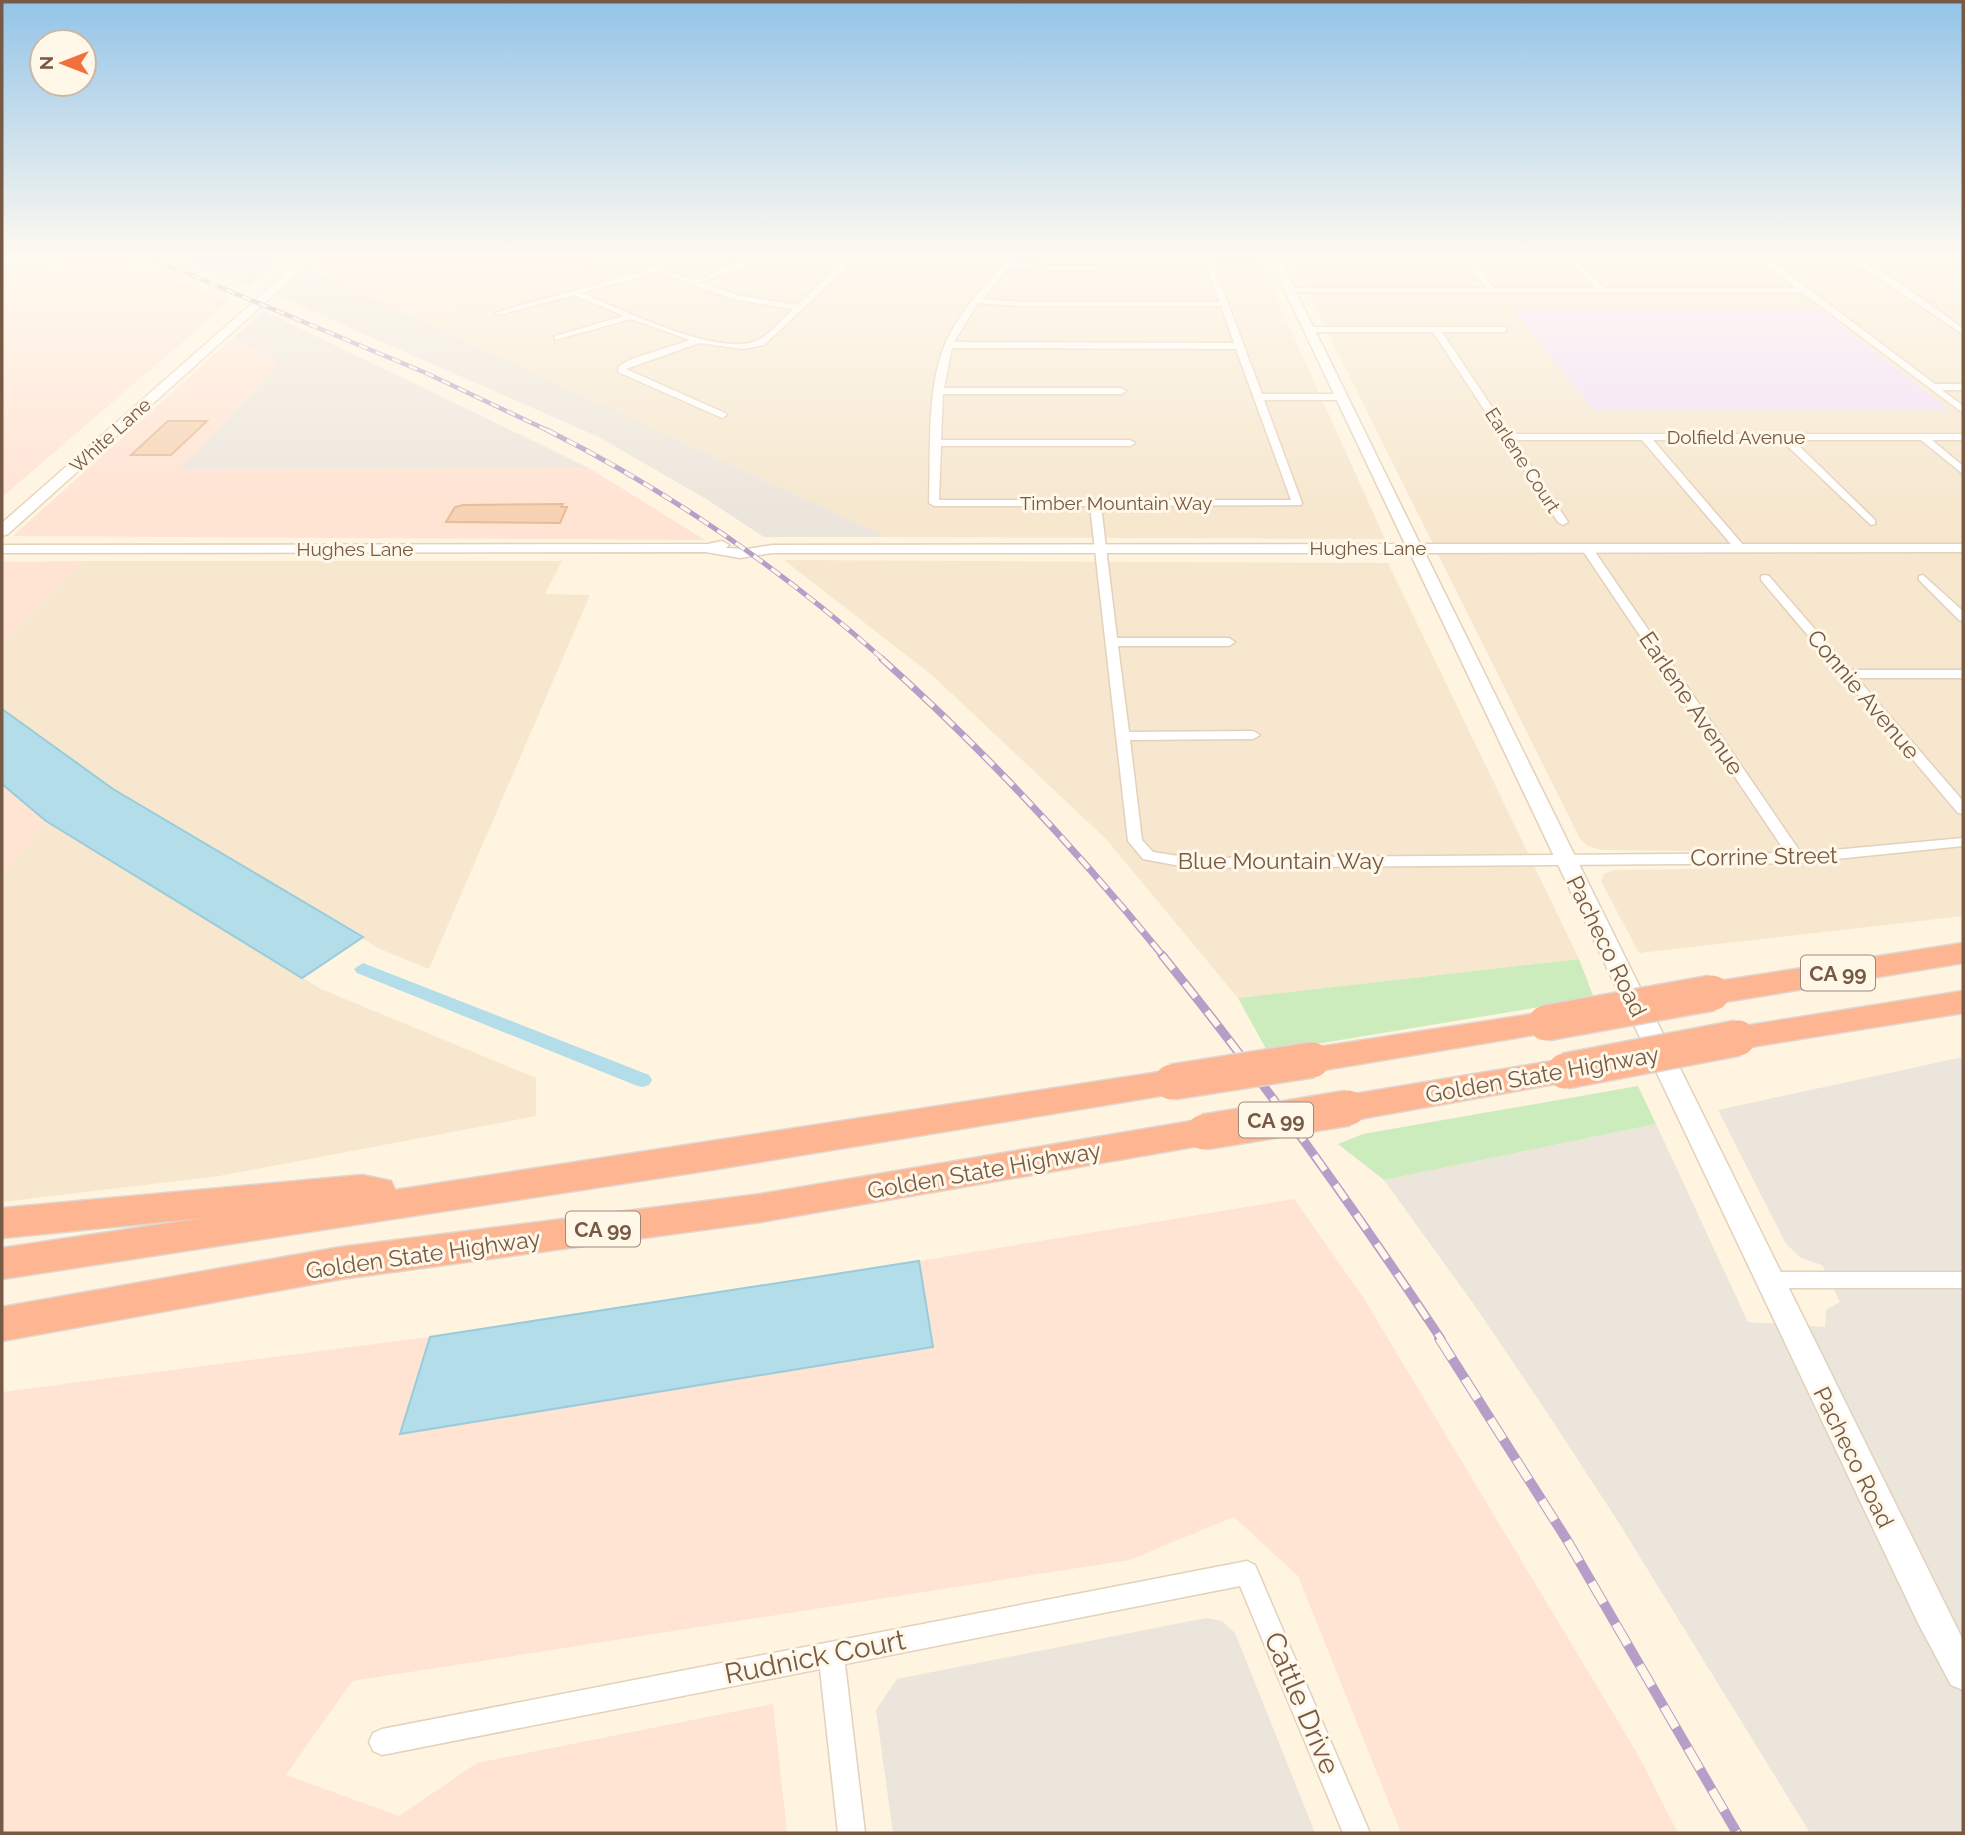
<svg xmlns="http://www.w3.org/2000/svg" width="1965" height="1835" viewBox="0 0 1965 1835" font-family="Raleway,sans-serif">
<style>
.residential{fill:#f6e7ce}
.commercial{fill:#ffe3d3}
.industrial{fill:#ece5dc}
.education{fill:#f1ddfa}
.green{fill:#cdecbe}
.water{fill:#b3dde9;stroke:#99ccdb;stroke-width:2}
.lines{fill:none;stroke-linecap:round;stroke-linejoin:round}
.canal{fill:#b3dde9;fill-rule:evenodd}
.building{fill:#f6d3b5;stroke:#e9bb95;stroke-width:2}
.minor-casing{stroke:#e3d1bb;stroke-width:3}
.tertiary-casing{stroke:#e3d1bb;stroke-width:3}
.secondary-casing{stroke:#e8d2b9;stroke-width:3}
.motorway-casing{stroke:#ded7d2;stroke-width:3}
.minor{fill:#fff;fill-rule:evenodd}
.tertiary{fill:#fff;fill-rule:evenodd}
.secondary{fill:#fff;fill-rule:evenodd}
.motorway{fill:#fdb592;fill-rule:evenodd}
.rail-far4-casing{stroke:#b79ec8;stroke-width:4.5}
.rail-far3-casing{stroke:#b79ec8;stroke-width:5}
.rail-far2-casing{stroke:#b79ec8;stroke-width:7}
.rail-far1-casing{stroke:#b79ec8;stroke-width:9}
.rail-casing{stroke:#b79ec8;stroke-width:10}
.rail-far4{stroke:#fff7e8;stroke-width:2.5;stroke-dasharray:9;stroke-linecap:butt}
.rail-far3{stroke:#fff7e8;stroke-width:3.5;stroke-dasharray:11;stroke-linecap:butt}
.rail-far2{stroke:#fff7e8;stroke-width:4.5;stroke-dasharray:14;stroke-linecap:butt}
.rail-far1{stroke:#fff7e8;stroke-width:6;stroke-dasharray:18;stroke-linecap:butt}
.rail{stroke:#fff7e8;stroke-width:8;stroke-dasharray:24;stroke-linecap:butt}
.motorway-bridge-casing{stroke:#ded7d2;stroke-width:38;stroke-linecap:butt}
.motorway-bridge{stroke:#fdb592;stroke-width:35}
.labels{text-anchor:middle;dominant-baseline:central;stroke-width:6;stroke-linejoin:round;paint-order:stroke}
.far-street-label{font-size:19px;fill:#775a45;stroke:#fff7e8}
.shield{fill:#fff7e8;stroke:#a08976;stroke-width:2}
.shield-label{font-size:21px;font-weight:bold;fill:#775a45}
.street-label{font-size:23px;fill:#775a45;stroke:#fff7e8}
.near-street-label{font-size:28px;fill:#775a45;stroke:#fff7e8}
</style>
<rect width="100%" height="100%" fill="#fef4e0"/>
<g class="residential">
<polygon points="2,255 63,255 2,294"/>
<polygon points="602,255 1257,255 1385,539 887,537 410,317 593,268"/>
<polygon points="1289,255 1963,255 1963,916 1639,953 1601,881 1604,874 1613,870 1701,869 1691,851 1602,850 1588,846 1580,839"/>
<polygon points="784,560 1388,563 1579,959 1238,998 1106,839 933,676"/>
<polygon points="83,561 562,561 545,594 590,595 429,969 380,949 113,789 2,709 2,645"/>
<polygon points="46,821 321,989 536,1078 536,1116 219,1176 2,1202 2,876"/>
</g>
<g class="commercial">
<polygon points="63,255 117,255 229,302 2,497 2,294"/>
<polygon points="321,255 602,255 593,268 410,317 306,268"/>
<polygon points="234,337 281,364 181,469 589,468 705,540 13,536"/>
<polygon points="83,561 2,645 2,562"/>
<polygon points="2,784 46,821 2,876"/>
<polygon points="1294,1199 1363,1297 1637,1753 1678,1833 1401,1833 1298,1576 1234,1517 1129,1560 352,1681 286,1775 399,1816 477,1763 773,1704 787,1833 2,1833 2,1392 430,1337 400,1433 933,1347 919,1261"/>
</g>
<g class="industrial">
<polygon points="174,255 285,255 249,286"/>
<polygon points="306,268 887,537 764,537 706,499 599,437 277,296"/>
<polygon points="264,311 589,468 180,469 280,364 234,337"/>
<polygon points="1963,1057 1963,1833 1810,1833 1619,1523 1544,1408 1475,1306 1384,1180 1656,1124 1748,1322 1825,1327 1826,1310 1840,1302 1822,1265 1801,1258 1786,1244 1718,1110"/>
<polygon points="1206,1618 1222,1621 1235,1633 1315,1833 893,1833 876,1710 897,1679"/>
</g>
<polygon class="education" points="1512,309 1820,309 1949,410 1594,410"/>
<g class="green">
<polygon points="1579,959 1594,998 1298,1047 1266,1049 1238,998"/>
<polygon points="1638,1086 1656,1124 1384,1180 1338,1144 1363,1134"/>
</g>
<g class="water">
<polygon points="2,709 113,789 363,937 302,978 46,821 2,784"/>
<polygon points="919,1261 933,1347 400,1434 430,1337"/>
</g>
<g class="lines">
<polygon class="canal" points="363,963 649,1075 652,1080 649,1085 642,1087 635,1085 357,973 354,969"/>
</g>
<g class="building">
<polygon points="168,421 207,421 171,455 131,455"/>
<polygon points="563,504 561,507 567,507 560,523 446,522 455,507 463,505"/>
</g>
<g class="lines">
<g class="minor-casing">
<g id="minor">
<polygon points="4,255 13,255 2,263 2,257"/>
<path d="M 613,255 L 624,255 C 638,260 682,279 693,279 C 718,277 739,255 762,255 L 738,270 L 700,282 L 737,295 L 797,305 L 850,256 L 857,258 L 764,345 L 743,349 L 699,343 L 626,369 L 725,413 L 727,415 L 722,418 L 618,372 L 619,366 L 629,360 L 690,340 L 631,319 L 555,340 L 555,336 L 624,316 L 574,295 L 499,315 L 495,313 L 650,269 ZM 658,272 L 732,299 L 793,309 C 782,319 769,336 756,341 C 718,357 620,309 582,293 Z"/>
<path d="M 1012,255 L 1020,255 L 1012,264 L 1098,267 L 1102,269 L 1098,271 L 1009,268 L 982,299 L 1023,302 L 1219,302 L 1202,255 L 1210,255 L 1213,265 L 1282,265 L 1279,269 L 1215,269 L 1262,394 L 1342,394 L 1347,397 L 1342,400 L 1264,400 L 1302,503 L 1301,505 L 1101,506 L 1117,638 L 1229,638 L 1235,642 L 1229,646 L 1118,646 L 1129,732 L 1253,731 L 1260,735 L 1253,739 L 1130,740 L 1142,840 L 1153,852 L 1191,858 L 1786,853 L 1581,548 L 1587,545 L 1591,546 L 1801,853 L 1963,838 L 1963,846 L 1797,863 L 1191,868 L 1143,859 L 1128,841 L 1090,506 L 934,506 L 929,503 C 931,450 925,378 951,332 C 966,303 991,280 1012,255 ZM 978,303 L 1023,306 L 1221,306 L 1234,343 L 954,342 ZM 952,348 L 1236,349 L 1291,500 L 939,500 L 941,446 L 1130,446 L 1135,443 L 1130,440 L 941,440 L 943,394 L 1121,394 L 1126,391 L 1121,388 L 944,388 Z"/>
<path d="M 1468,255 L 1494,288 L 1595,288 L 1564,255 L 1814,255 L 1810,257 L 1766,257 L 1935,384 L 1963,384 L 1963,390 L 1942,390 L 1963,406 L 1963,413 L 1802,292 L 1290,292 L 1286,290 L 1290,288 L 1486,288 L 1463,258 L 1316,258 L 1312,256 ZM 1757,257 L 1796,288 L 1604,288 L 1575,258 Z"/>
<path d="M 1835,255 C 1870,255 1933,308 1963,328 L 1963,334 L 1870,272 Z"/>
<polygon points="1940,255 1949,255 1963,264 1963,269"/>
<polygon points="1306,327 1506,327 1506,331 1503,332 1442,332 1510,434 1963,434 1963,440 1932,440 1963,466 1963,474 1921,440 1793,440 1875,520 1875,524 1871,525 1781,440 1653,440 1744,546 1744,550 1736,550 1642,440 1514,440 1568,522 1563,525 1558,522 1433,332 1309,332 1306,331"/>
<polygon points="1765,575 1769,576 1850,670 1963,670 1963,678 1857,678 1963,801 1963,814 1958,813 1761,580 1761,576"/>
<polygon points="1923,575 1963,611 1963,621 1959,620 1919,580 1919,576"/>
<polygon points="1768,1272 1963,1272 1963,1288 1768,1288 1761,1286 1758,1280 1761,1274"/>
<polygon points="1247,1561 1255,1565 1370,1833 1343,1833 1240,1586 845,1664 865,1833 838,1833 820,1669 382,1755 373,1751 369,1742 373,1733 382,1729"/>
</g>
</g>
<g class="tertiary-casing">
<polygon id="tertiary" points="1268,255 1278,255 1420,544 1963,544 1963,552 1425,553 1963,1640 1963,1690 1951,1685 1918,1623 1410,553 772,553 740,558 706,552 2,553 2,545 708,544 722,541 729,545 726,548 748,549 772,545 1405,544"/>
</g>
<g class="secondary-casing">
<polygon id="secondary" points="307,255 318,255 8,534 2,536 2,523"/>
</g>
<g class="motorway-casing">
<g id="motorway">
<polygon points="1963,943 1963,963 1712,1004 1701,1001 1696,993 1701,985 1712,982"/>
<polygon points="1963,991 1963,1013 1738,1049 1726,1046 1722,1038 1726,1030 1738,1027"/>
<polygon points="1546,1012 1557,1015 1562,1023 1557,1031 1312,1072 1300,1068 1295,1060 1300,1052 1312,1048"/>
<polygon points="1565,1059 1577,1062 1582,1071 1577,1080 1348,1121 1336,1117 1331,1108 1336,1099 1348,1095"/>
<polygon points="1172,1070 1184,1073 1189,1082 1184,1091 1172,1094 711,1170 2,1279 2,1248 203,1218 2,1238 2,1208 362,1175 391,1181 395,1190"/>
<polygon points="1204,1119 1216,1123 1221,1132 1216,1141 1204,1145 761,1222 341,1279 2,1341 2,1307 341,1247 761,1194"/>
</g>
</g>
<use href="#minor" class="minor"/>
<use href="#tertiary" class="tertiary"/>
<use href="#secondary" class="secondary"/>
<use href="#motorway" class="motorway"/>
<g class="rail-far4-casing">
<polyline id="rail-far4" points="143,255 426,373 551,432"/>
</g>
<g class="rail-far3-casing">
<path id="rail-far3" d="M 547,430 C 669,491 782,570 884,660"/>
</g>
<g class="rail-far2-casing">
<path id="rail-far2" d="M 882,659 C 984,750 1077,850 1163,956"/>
</g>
<g class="rail-far1-casing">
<path id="rail-far1" d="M 1162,955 C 1262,1078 1353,1207 1441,1339"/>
</g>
<g class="rail-casing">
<polyline id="rail" points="1439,1338 1567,1540 1737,1833"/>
</g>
<use href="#rail-far4" class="rail-far4"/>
<use href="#rail-far3" class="rail-far3"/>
<use href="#rail-far2" class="rail-far2"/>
<use href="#rail-far1" class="rail-far1"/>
<use href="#rail" class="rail"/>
<g class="motorway-bridge-casing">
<g id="motorway-bridge">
<polyline points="1546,1023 1712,993"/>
<polyline points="1565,1071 1738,1038"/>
<polyline points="1172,1082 1312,1060"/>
<polyline points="1204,1132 1348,1108"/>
</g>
</g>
<use href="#motorway-bridge" class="motorway-bridge"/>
</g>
<linearGradient id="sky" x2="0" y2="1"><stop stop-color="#93c4e8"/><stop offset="0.5" stop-color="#fffaf1"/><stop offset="1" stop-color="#fffaf1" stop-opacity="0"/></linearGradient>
<rect width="1965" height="512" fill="url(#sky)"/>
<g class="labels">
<g class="far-street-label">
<text transform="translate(110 435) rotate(-42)">White Lane</text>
<text x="1736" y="437">Dolfield Avenue</text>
<text transform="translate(1523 460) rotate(57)">Earlene Court</text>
<text x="1116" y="503">Timber Mountain Way</text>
<text x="1368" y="548">Hughes Lane</text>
<text x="355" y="549">Hughes Lane</text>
</g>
<g class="shield">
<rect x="1801" y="955.5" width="74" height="35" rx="5"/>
<rect x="1239" y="1102.5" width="74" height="35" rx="5"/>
<rect x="566" y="1211.5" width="74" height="35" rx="5"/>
</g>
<g class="shield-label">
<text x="1838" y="973">CA 99</text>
<text x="1276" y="1120">CA 99</text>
<text x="603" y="1229">CA 99</text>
</g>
<g class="street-label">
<text transform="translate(1864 694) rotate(50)">Connie Avenue</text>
<text transform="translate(1692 703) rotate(56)">Earlene Avenue</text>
<text transform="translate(1764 856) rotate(-1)">Corrine Street</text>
<text x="1281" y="860">Blue Mountain Way</text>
<text transform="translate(1607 946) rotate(64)">Pacheco Road</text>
<text transform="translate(1542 1074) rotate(-10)">Golden State Highway</text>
<text transform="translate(984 1170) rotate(-10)">Golden State Highway</text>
<text transform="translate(423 1254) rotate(-8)">Golden State Highway</text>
<text transform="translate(1854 1457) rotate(64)">Pacheco Road</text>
</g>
<g class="near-street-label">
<text transform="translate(815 1657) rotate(-11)">Rudnick Court</text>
<text transform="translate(1302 1703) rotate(67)">Cattle Drive</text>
</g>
</g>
<rect width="1965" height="1835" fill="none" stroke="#775a45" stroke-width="7"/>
<g transform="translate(63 63) rotate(270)"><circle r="33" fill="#fff7e8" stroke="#c9b8a7" stroke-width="2"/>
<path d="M0-5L12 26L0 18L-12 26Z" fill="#f2703b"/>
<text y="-10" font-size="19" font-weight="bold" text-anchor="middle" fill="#775a45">N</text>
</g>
</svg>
